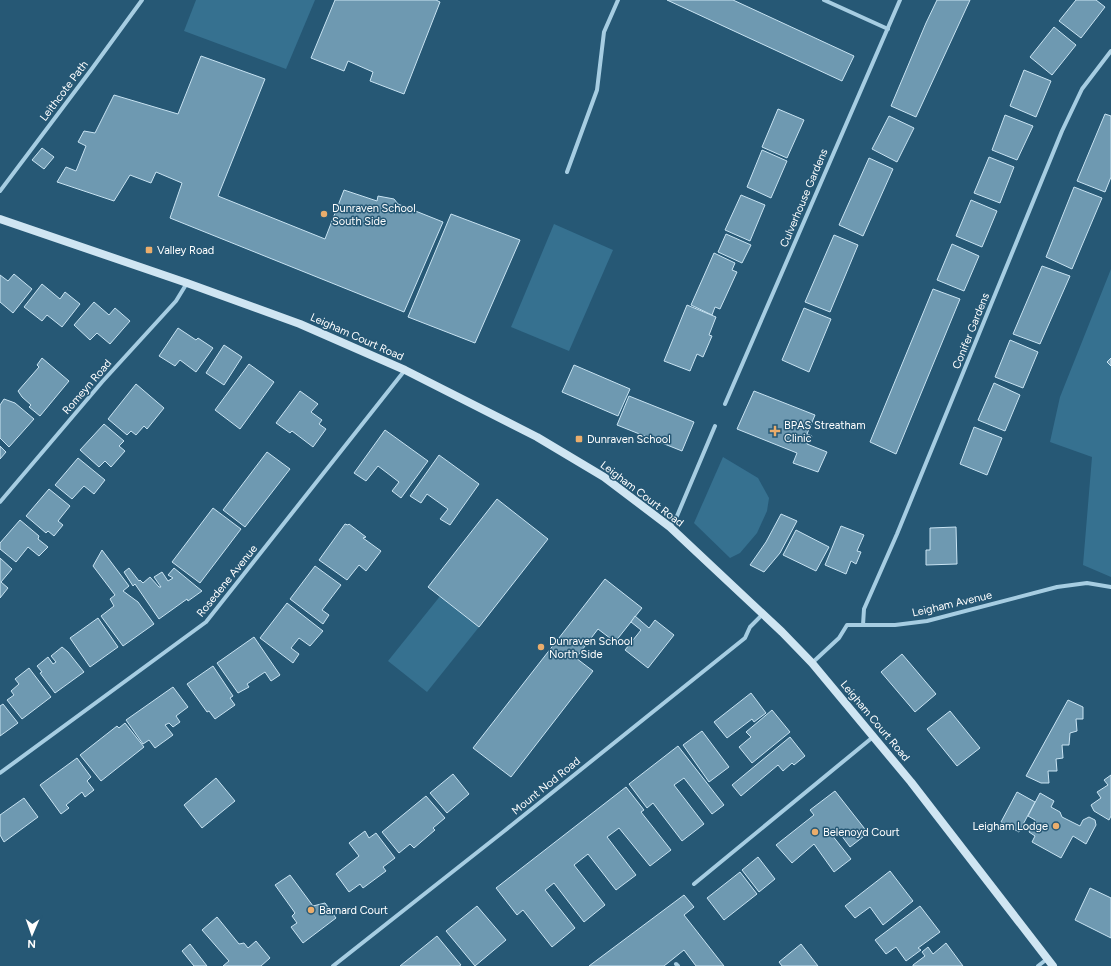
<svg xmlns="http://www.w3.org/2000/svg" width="1111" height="966" viewBox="0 0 1111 966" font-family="Figtree,sans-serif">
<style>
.green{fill:#367190}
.building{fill:#6e99b1;stroke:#c8e3f2}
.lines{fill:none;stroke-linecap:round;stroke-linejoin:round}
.street{stroke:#a6cde2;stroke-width:4}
.secondary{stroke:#cfe5f2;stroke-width:8}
.poi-dot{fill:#eaad6c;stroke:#265875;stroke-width:1.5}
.labels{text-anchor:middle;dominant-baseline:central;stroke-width:3;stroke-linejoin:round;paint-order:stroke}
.street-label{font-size:11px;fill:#fff;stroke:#265875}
.poi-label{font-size:11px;fill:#fff;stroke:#265875;text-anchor:start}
</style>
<rect width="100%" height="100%" fill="#265875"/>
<g class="green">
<polygon points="196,0 315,0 286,69 184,31"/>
<polygon points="554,224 613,250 569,351 511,327"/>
<polygon points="1111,269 1111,577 1083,565 1092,457 1050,442 1060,397"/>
<polygon points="723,457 758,478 769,498 767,511 757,533 740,553 730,558 694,523"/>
<polygon points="441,595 479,627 427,692 388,661"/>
</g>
<g class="building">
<polygon points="335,0 436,0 440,2 404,94 370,81 373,72 348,61 344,71 311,58"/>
<polygon points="667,0 733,0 854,56 842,81"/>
<polygon points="937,0 970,0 916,117 891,106 926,23"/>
<polygon points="1076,0 1096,0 1105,7 1081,38 1059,21"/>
<polygon points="1054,27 1076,45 1052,75 1030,57"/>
<polygon points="201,56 265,79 218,196 325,239 344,190 377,201 378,196 394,199 398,204 443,222 404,312 170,218 182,183 156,172 151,183 130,175 114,201 57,182 66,167 76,171 86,146 78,142 84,131 95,133 114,95 178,114"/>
<polygon points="1024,70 1051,81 1036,117 1010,106"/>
<polygon points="778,109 804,120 787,158 762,147"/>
<polygon points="1105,114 1111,116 1111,177 1105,192 1077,181"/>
<polygon points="1005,115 1033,126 1017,160 992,150"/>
<polygon points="889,116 914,128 897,162 872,149"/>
<polygon points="42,148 54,157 44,169 32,160"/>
<polygon points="762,150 787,161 771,198 747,187"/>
<polygon points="989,157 1014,167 1000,203 974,193"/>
<polygon points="869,158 893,169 863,236 839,225"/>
<polygon points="1074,187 1102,198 1072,269 1046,257"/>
<polygon points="741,195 765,205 750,241 725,230"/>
<polygon points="971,200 997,211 982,247 956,236"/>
<polygon points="451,214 520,240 475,343 408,317"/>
<polygon points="726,234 751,245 742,263 718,252"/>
<polygon points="834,235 858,245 830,312 805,302"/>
<polygon points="952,244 979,256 964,291 937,280"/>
<polygon points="714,253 735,263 732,270 737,272 720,309 715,307 712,315 691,305"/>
<polygon points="1042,266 1070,276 1040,344 1013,334"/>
<polygon points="14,274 32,289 13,313 0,302 0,275 8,281"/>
<polygon points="42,284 60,299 65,292 80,304 62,327 47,315 42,321 24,307"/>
<polygon points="933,289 960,299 896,454 870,442"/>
<polygon points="94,302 109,315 115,308 130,321 110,344 97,333 90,340 74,325"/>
<polygon points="687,305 716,317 709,335 712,336 703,357 697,354 690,371 664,361"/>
<polygon points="804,308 831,319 809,372 782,360"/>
<polygon points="178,328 196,340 198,338 213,348 196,372 180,360 175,366 159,356"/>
<polygon points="1010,340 1038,352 1023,388 995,377"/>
<polygon points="224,345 242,357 224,385 206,373"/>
<polygon points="42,358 69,381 40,416 29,407 31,405 22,397 18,391 39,367 37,365"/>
<polygon points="1111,358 1111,366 1107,362"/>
<polygon points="249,364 274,382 240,429 215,410"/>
<polygon points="574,365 630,389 618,416 562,392"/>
<polygon points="994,383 1020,395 1005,431 978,420"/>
<polygon points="136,384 164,408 147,429 144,426 136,435 131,431 127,435 108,419"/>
<polygon points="300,391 318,404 311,412 322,420 319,424 326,429 313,447 292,431 290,433 276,423"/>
<polygon points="754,391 815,415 807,434 812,436 807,444 827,452 818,472 793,463 797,453 737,429"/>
<polygon points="629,396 694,422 682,451 617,425"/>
<polygon points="4,399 15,403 34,419 9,447 0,438 0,405"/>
<polygon points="104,424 124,441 119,446 125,451 111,467 105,461 99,467 80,450"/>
<polygon points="974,427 1002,438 987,475 960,464"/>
<polygon points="385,430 428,461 401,498 392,491 399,482 378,466 366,481 354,473"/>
<polygon points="0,446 6,452 0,459"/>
<polygon points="267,452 290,469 245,527 223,510"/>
<polygon points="439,455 479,484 450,525 440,519 448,509 427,494 421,503 410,496"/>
<polygon points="78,458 105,480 94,494 84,486 72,499 55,485"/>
<polygon points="49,489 70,506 58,521 63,525 54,536 48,531 46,533 26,516"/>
<polygon points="497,499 548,539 479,627 428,587"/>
<polygon points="213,508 241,529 200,583 172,562"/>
<polygon points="781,514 797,521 780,553 764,572 750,565 766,542"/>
<polygon points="20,520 39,536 38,539 48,547 39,556 28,547 16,562 0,549 0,543"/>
<polygon points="345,524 348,525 349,524 366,537 363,538 381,551 366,571 359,565 347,580 319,560"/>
<polygon points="841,526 864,535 857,551 861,552 856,564 851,561 846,574 825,565"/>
<polygon points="956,527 957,564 926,565 926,550 930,550 930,528"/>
<polygon points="796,530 829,547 816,571 783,555"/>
<polygon points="102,550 129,586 123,591 138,602 154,624 123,646 101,616 114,606 110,599 115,595 93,566"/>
<polygon points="0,558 12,569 1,582 8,588 0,598"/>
<polygon points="315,566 341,585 322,610 329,615 323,624 290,599"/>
<polygon points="129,568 139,581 140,580 143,583 150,577 159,587 161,587 154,577 162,572 168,581 173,578 168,575 174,568 202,591 188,601 187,599 159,619 135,584 133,586 124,572"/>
<polygon points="605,579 642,608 615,642 598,629 576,658 593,671 511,777 473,748"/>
<polygon points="287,603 323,631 310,646 299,638 291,648 299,654 293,663 260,638"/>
<polygon points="635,616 649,628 655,620 674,635 648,668 625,650 641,630 631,622"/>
<polygon points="98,618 118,647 90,667 70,638"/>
<polygon points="254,637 280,675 271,681 265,672 247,684 249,687 238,693 217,663"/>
<polygon points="62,647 68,652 84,672 55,693 40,673 42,672 37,666 48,657 53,664 56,662 51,656"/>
<polygon points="902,654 936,694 915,712 881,672"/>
<polygon points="213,666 233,696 230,698 235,705 215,719 209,711 207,712 187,684"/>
<polygon points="29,668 51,697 22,719 7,700 14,695 11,691 19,684 15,679"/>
<polygon points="173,687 188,707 176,716 180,722 173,727 169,723 165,725 173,735 155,748 149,740 143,744 126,720"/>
<polygon points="751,693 766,713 754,722 752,719 727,738 714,722"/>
<polygon points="1068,700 1083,707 1083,719 1076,719 1077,731 1070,733 1069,745 1062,745 1063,758 1056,759 1057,771 1048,771 1049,783 1041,783 1026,776"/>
<polygon points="3,704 18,723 0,736 0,706"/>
<polygon points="772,710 790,732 752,763 739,747 751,737 746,732"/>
<polygon points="950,711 980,748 957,766 927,729"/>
<polygon points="125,723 144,747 101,781 80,755 117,726 119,728"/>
<polygon points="702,731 729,767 709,782 683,745"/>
<polygon points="790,737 805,756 794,765 792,763 783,771 778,765 741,796 732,785"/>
<polygon points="678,746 724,805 712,814 684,778 674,785 704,824 682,841 653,803 647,808 629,784"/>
<polygon points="77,758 91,777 87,781 94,790 85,797 82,792 66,805 69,808 61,814 40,785"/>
<polygon points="453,774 469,794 447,813 430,793"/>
<polygon points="1111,775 1111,816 1109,820 1094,811 1091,805 1101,798 1097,792 1108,785 1104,780"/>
<polygon points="216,778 235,801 202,828 184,805"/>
<polygon points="626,787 644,810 641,812 671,850 650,866 619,828 607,837 636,875 616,890 588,854 574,865 605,905 584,922 554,883 545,890 575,928 552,947 523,910 517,915 496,888"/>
<polygon points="835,791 868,833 850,847 838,831 832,835 851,859 834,872 814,844 792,863 776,845 814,815 810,810"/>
<polygon points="1017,792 1035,802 1019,832 1001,822"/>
<polygon points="1040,793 1054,801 1051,807 1060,812 1062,817 1080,826 1083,820 1089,817 1095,820 1096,825 1086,844 1073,836 1061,858 1032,842 1035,836 1029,832 1035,820 1028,816"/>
<polygon points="426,796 445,818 433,828 435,830 414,848 410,844 399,853 382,832"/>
<polygon points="24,798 38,817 4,842 0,835 0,815"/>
<polygon points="365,831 369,838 376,833 395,858 383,867 386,871 363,888 360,884 349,892 336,874 359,856 349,843"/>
<polygon points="758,857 775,879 759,892 742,870"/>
<polygon points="890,871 913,901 883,925 870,907 855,918 845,906"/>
<polygon points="740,872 757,894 724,920 707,898"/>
<polygon points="290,875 313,906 325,903 336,918 303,943 291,927 297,923 292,916 295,913 275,885"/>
<polygon points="1090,888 1111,898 1111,938 1075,920"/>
<polygon points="684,895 694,907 684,915 724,966 696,966 684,950 664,966 589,966"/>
<polygon points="477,906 506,940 475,966 446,931"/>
<polygon points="920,906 940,932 918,948 921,950 906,961 896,947 886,954 875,940"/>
<polygon points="217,917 239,944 244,943 248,948 256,941 270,958 261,966 223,966 229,961 202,930"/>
<polygon points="437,936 461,965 459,966 400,966"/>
<polygon points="946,943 963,966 913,966 913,965 925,956 922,952 928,947 933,954"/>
<polygon points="190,944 207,966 194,966 182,951"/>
<polygon points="801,944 818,966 782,966 779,962"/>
</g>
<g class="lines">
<g class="street">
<polyline points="824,0 888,29"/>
<polyline points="567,172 597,90 604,32 618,0"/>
<polyline points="0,191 91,70 142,0"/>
<polyline points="725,404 900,0"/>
<polyline points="0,502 102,382 176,301 187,283"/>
<polyline points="670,527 677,516 715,426"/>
<polyline points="863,625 864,609 897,534 1062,131 1082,89 1111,51"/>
<polyline points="812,663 839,638 847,625 895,625 927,621 1057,587 1087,583 1111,587"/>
<polyline points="0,773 206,622 405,370"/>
<polyline points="694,884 873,737"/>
<polyline points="676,964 678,966"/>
<polyline points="333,966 503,832 745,638 750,627 763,614"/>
<polyline points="1038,966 1047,959"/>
</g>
<polyline class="secondary" points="0,219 187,283 300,324 405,370 537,437 604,477 670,527 782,632 812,663 911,782 1053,966"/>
</g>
<g class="poi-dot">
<circle cx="324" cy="214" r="4"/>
<rect x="145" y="246" width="8" height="8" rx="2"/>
<path d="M773 425h4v4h4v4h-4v4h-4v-4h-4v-4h4z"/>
<rect x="575" y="435" width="8" height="8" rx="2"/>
<circle cx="541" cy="647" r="4"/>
<circle cx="1056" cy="826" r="4"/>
<circle cx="815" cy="832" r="4"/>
<circle cx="311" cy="910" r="4"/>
</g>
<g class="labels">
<g class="street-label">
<text transform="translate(64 91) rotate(-53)">Leithcote Path</text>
<text transform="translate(804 198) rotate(-67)">Culverhouse Gardens</text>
<text transform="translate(971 331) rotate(-68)">Conifer Gardens</text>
<text transform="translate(357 337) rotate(24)">Leigham Court Road</text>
<text transform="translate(87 387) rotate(-49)">Romeyn Road</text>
<text transform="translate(642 494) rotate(37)">Leigham Court Road</text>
<text transform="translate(227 581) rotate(-51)">Rosedene Avenue</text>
<text transform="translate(952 604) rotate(-13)">Leigham Avenue</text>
<text transform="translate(875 721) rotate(50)">Leigham Court Road</text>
<text transform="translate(546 786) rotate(-39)">Mount Nod Road</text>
</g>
<g class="poi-label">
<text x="332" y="208">Dunraven School<tspan x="332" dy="13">South Side</tspan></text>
<text x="157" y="250">Valley Road</text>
<text x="784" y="425">BPAS Streatham<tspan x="784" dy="13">Clinic</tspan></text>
<text x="587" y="439">Dunraven School</text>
<text x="549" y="641">Dunraven School<tspan x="549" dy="13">North Side</tspan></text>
<text x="1048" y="826" text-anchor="end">Leigham Lodge</text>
<text x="823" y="832">Belenoyd Court</text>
<text x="319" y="910">Barnard Court</text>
</g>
</g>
<g transform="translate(32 934) rotate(182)" stroke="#265875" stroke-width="3" paint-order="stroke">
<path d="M0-3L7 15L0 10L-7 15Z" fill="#ffffff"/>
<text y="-6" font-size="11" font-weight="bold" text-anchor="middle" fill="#ffffff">N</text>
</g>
</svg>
